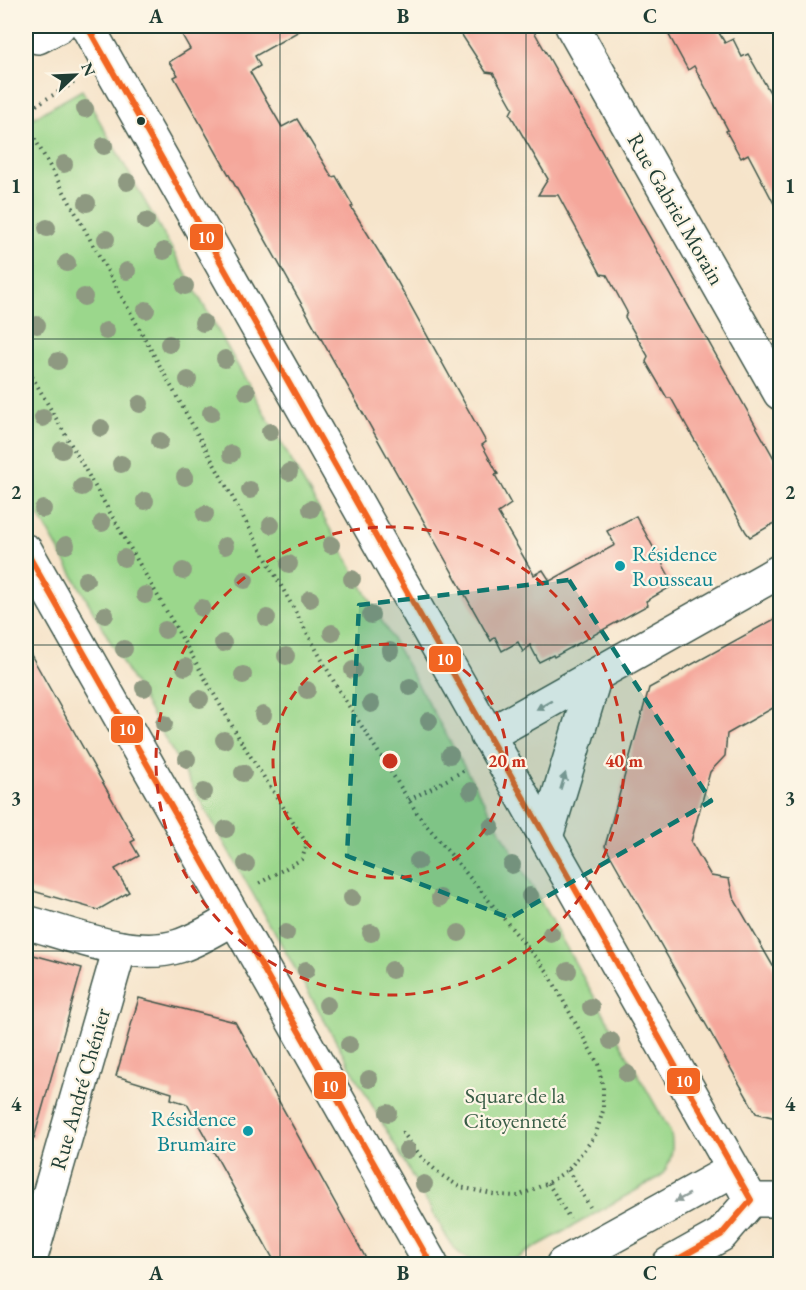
<svg xmlns="http://www.w3.org/2000/svg" width="806" height="1290" viewBox="0 0 806 1290" font-family="'EB Garamond',serif">
<style>
.green{fill:#9bd78c;stroke:#5d8a60;stroke-width:1.5}
.building{fill:#f5a79b}
.lines{fill:none;stroke-linecap:round;stroke-linejoin:round}
.minor-casing{stroke:#3f564a;stroke-width:36}
.path{stroke:#3f564a;stroke-width:4;stroke-dasharray:1.5 4.5;stroke-linecap:butt}
.minor{stroke:#fff;stroke-width:33}
.bus-1-casing{stroke:#fcf5e5;stroke-width:10}
.bus-1{stroke:#f26522;stroke-width:6}
.tree{fill:#8e9981}
.oneway{fill:#8f9e9a}
.marked{fill:#0f766e;fill-opacity:0.2;stroke:#0f766e;stroke-width:4.5;stroke-dasharray:12 8;stroke-linejoin:round}
.grid{fill:none;stroke:#1f3d34;stroke-width:1.5;stroke-opacity:0.55}
.ring{fill:none;stroke:#c8321e;stroke-width:3;stroke-dasharray:10 8}
.bus-dot{fill:#1f3d34;stroke:#fcf5e5;stroke-width:2}
.culture-dot{fill:#0f9aa8;stroke:#fcf5e5;stroke-width:2}
.labels{text-anchor:middle;dominant-baseline:central;stroke-width:4.5;stroke-linejoin:round;paint-order:stroke}
.street-label{font-size:22px;fill:#1f3d34;stroke:#fcf5e5}
.culture-label{font-size:22px;fill:#0d838f;stroke:#fcf5e5;text-anchor:start}
.park-label{font-size:22px;fill:#385c46;stroke:#fcf5e5}
.centre{fill:#c8321e;stroke:#fcf5e5;stroke-width:3}
.ring-label{font-size:18px;text-anchor:middle;font-weight:bold;fill:#c8321e;stroke:#fcf5e5;stroke-width:4.5;stroke-linejoin:round;paint-order:stroke}
.line-badge{stroke:#fcf5e5;stroke-width:2}
.badge-label{font-size:16px;text-anchor:middle;font-weight:bold;fill:#fff}
.neatline{fill:none;stroke:#1f3d34;stroke-width:2}
.grid-label{font-size:20px;text-anchor:middle;font-weight:bold;fill:#1f3d34}
</style>
<rect width="100%" height="100%" fill="#fcf5e5"/>
<filter id="ink" filterUnits="userSpaceOnUse"><feTurbulence type="fractalNoise" baseFrequency=".0167" numOctaves="2"/><feDisplacementMap in="SourceGraphic" scale="12" xChannelSelector="R" yChannelSelector="G"/><feConvolveMatrix kernelMatrix="1 2 1 2 8 2 1 2 1" color-interpolation-filters="sRGB"/></filter>
<filter id="wash" filterUnits="userSpaceOnUse"><feTurbulence type="fractalNoise" baseFrequency=".008" numOctaves="4" result="noise"/><feDisplacementMap in="SourceGraphic" scale="24" xChannelSelector="R" yChannelSelector="G"/><feGaussianBlur stdDeviation="1.35" result="paint"/><feColorMatrix in="noise" values="0 0 0 0 0 0 0 0 0 0 0 0 0 0 0 0 0 1.4 0 .05"/><feComposite in="paint" operator="in"/></filter>
<g filter="url(#wash)">
<rect width="100%" height="100%" fill="#f6e4ca"/>
<path class="green" d="M 82,90 L 670,1131 C 675,1147 671,1165 660,1177 C 619,1199 580,1223 539,1245 C 528,1251 514,1262 502,1264 C 480,1269 463,1260 450,1243 L 26,492 L 26,122 Z"/>
<g id="blocks">
<g class="building">
<polygon points="177,26 308,26 255,56 260,66 250,72 282,127 297,119 332,177 336,176 353,206 351,207 397,281 486,442 482,445 498,474 495,475 511,504 498,513 534,575 543,570 550,581 615,545 607,531 636,516 674,585 646,601 648,605 554,657 553,655 539,662 530,645 523,652 518,642 502,651 495,637 491,641 174,77 178,75 169,62 190,49"/>
<polygon points="456,26 531,26 780,469 780,520 750,537 746,532 671,398 667,398 646,362 648,356 625,317 627,312 607,275 601,274 558,195 538,195 548,179 510,114 513,108 493,73 486,72"/>
<polygon points="664,26 715,26 725,43 733,39 742,57 748,54 780,110 780,215 748,154 741,158 726,131 728,130 694,66 688,70"/>
<polygon points="780,616 780,704 727,734 725,756 710,772 691,842 711,876 729,879 733,897 780,978 780,1119 756,1113 605,846 649,688"/>
<polygon points="26,646 135,840 131,842 139,856 115,869 129,892 98,910 26,889"/>
<polygon points="26,953 82,968 34,1138 26,1137"/>
<polygon points="139,998 235,1022 369,1264 276,1264 187,1104 171,1099 172,1093 116,1076"/>
</g>
</g>
</g>
<g filter="url(#ink)">
<use href="#blocks" fill-opacity="0" stroke="#3f564a" stroke-width="1.5"/>
<g class="lines">
<g class="minor-casing">
<g id="minor">
<polyline points="87,26 751,1200"/>
<polyline points="572,26 780,393"/>
<polyline points="38,37 59,26"/>
<polyline points="26,551 431,1264"/>
<polyline points="487,736 780,571"/>
<polyline points="546,837 595,676"/>
<path d="M 26,922 C 70,934 134,961 179,946 C 198,940 216,928 233,919"/>
<polyline points="751,1200 780,1200"/>
<polyline points="29,1264 120,948"/>
<polyline points="563,1264 733,1170"/>
<polyline points="669,1264 721,1235 751,1200"/>
</g>
</g>
<g class="path">
<polyline points="26,111 77,81"/>
<polyline points="26,123 338,689 419,816 547,971 598,1064 603,1087 603,1111 595,1136 568,1170 548,1183 518,1196 497,1195 460,1187 441,1175 423,1159 403,1133 398,1132"/>
<polyline points="26,366 242,743 307,844 302,859 256,885"/>
<polyline points="409,800 465,770"/>
<polyline points="568,1170 590,1207"/>
<polyline points="548,1183 570,1219"/>
</g>
<use href="#minor" class="minor"/>
<g class="bus-1-casing">
<g id="bus-1">
<polyline points="87,26 751,1200 721,1235 669,1264"/>
<polyline points="26,551 431,1264"/>
</g>
</g>
<use href="#bus-1" class="bus-1"/>
</g>
<g class="tree">
<circle cx="85" cy="109" r="9"/>
<circle cx="104" cy="146" r="9"/>
<circle cx="64" cy="164" r="9"/>
<circle cx="127" cy="182" r="9"/>
<circle cx="87" cy="203" r="9"/>
<circle cx="146" cy="221" r="9"/>
<circle cx="47" cy="228" r="9"/>
<circle cx="106" cy="239" r="9"/>
<circle cx="164" cy="251" r="9"/>
<circle cx="67" cy="263" r="9"/>
<circle cx="127" cy="271" r="9"/>
<circle cx="185" cy="286" r="9"/>
<circle cx="84" cy="297" r="9"/>
<circle cx="146" cy="310" r="9"/>
<circle cx="203" cy="323" r="9"/>
<circle cx="37" cy="325" r="9"/>
<circle cx="106" cy="331" r="9"/>
<circle cx="169" cy="344" r="9"/>
<circle cx="225" cy="359" r="9"/>
<circle cx="58" cy="361" r="9"/>
<circle cx="188" cy="380" r="9"/>
<circle cx="247" cy="392" r="9"/>
<circle cx="140" cy="404" r="9"/>
<circle cx="211" cy="413" r="9"/>
<circle cx="43" cy="418" r="9"/>
<circle cx="101" cy="428" r="9"/>
<circle cx="270" cy="432" r="9"/>
<circle cx="160" cy="441" r="9"/>
<circle cx="62" cy="450" r="9"/>
<circle cx="231" cy="454" r="9"/>
<circle cx="121" cy="464" r="9"/>
<circle cx="289" cy="472" r="9"/>
<circle cx="185" cy="477" r="9"/>
<circle cx="82" cy="487" r="9"/>
<circle cx="250" cy="490" r="9"/>
<circle cx="145" cy="501" r="9"/>
<circle cx="43" cy="509" r="9"/>
<circle cx="311" cy="509" r="9"/>
<circle cx="205" cy="514" r="9"/>
<circle cx="102" cy="523" r="9"/>
<circle cx="271" cy="525" r="9"/>
<circle cx="66" cy="545" r="9"/>
<circle cx="331" cy="545" r="9"/>
<circle cx="225" cy="546" r="9"/>
<circle cx="124" cy="558" r="9"/>
<circle cx="289" cy="564" r="9"/>
<circle cx="183" cy="571" r="9"/>
<circle cx="352" cy="579" r="9"/>
<circle cx="86" cy="580" r="9"/>
<circle cx="245" cy="580" r="9"/>
<circle cx="145" cy="595" r="9"/>
<circle cx="310" cy="599" r="9"/>
<circle cx="202" cy="608" r="9"/>
<circle cx="105" cy="615" r="9"/>
<circle cx="371" cy="615" r="9"/>
<circle cx="267" cy="618" r="9"/>
<circle cx="165" cy="630" r="9"/>
<circle cx="332" cy="633" r="9"/>
<circle cx="223" cy="643" r="9"/>
<circle cx="124" cy="649" r="9"/>
<circle cx="390" cy="651" r="9"/>
<circle cx="286" cy="656" r="9"/>
<circle cx="185" cy="667" r="9"/>
<circle cx="353" cy="670" r="9"/>
<circle cx="243" cy="675" r="9"/>
<circle cx="410" cy="687" r="9"/>
<circle cx="144" cy="688" r="9"/>
<circle cx="307" cy="690" r="9"/>
<circle cx="200" cy="699" r="9"/>
<circle cx="371" cy="704" r="9"/>
<circle cx="263" cy="715" r="9"/>
<circle cx="429" cy="721" r="9"/>
<circle cx="164" cy="724" r="9"/>
<circle cx="224" cy="740" r="9"/>
<circle cx="450" cy="755" r="9"/>
<circle cx="187" cy="759" r="9"/>
<circle cx="243" cy="773" r="9"/>
<circle cx="471" cy="791" r="9"/>
<circle cx="204" cy="792" r="9"/>
<circle cx="491" cy="827" r="9"/>
<circle cx="226" cy="829" r="9"/>
<circle cx="418" cy="861" r="9"/>
<circle cx="246" cy="864" r="9"/>
<circle cx="512" cy="865" r="9"/>
<circle cx="530" cy="896" r="9"/>
<circle cx="352" cy="898" r="9"/>
<circle cx="440" cy="898" r="9"/>
<circle cx="286" cy="933" r="9"/>
<circle cx="371" cy="933" r="9"/>
<circle cx="459" cy="933" r="9"/>
<circle cx="551" cy="934" r="9"/>
<circle cx="306" cy="970" r="9"/>
<circle cx="392" cy="970" r="9"/>
<circle cx="568" cy="971" r="9"/>
<circle cx="327" cy="1005" r="9"/>
<circle cx="591" cy="1007" r="9"/>
<circle cx="611" cy="1041" r="9"/>
<circle cx="349" cy="1045" r="9"/>
<circle cx="627" cy="1074" r="9"/>
<circle cx="369" cy="1079" r="9"/>
<circle cx="388" cy="1113" r="9"/>
<circle cx="407" cy="1150" r="9"/>
<circle cx="424" cy="1184" r="9"/>
</g>
<defs><path id="oneway-solid" d="M-6-.8H1V-3.2L6.5 0L1 3.2V.8H-6Z" transform="scale(1.5)"/></defs>
<g class="oneway">
<use href="#oneway-solid" transform="translate(544 705) rotate(151)"/>
<use href="#oneway-solid" transform="translate(563 781) rotate(-73)"/>
<use href="#oneway-solid" transform="translate(682 1198) rotate(151)"/>
</g>
</g>
<path class="marked" d="M 569,580 L 711,801 L 510,918 L 347,856 L 359,605 Z"/>
<path class="grid" d="M 280,26 L 280,1264M 526,26 L 526,1264M 26,339 L 780,339M 26,645 L 780,645M 26,951 L 780,951"/>
<g class="ring">
<circle cx="390" cy="761" r="117"/>
<circle cx="390" cy="761" r="234"/>
</g>
<circle class="bus-dot" cx="141" cy="121" r="5"/>
<g class="culture-dot">
<circle cx="620" cy="566" r="6"/>
<circle cx="248" cy="1131" r="6"/>
</g>
<g class="labels">
<g class="street-label">
<text transform="translate(676 209) rotate(60)">Rue Gabriel Morain</text>
<text transform="translate(80 1089) rotate(-74)">Rue André Chénier</text>
</g>
<g class="culture-label">
<text x="632" y="553">Résidence<tspan x="632" dy="25">Rousseau</tspan></text>
<text x="236" y="1118" text-anchor="end">Résidence<tspan x="236" dy="25">Brumaire</tspan></text>
</g>
<g class="park-label">
<text x="515" y="1095">Square de la<tspan x="515" dy="25">Citoyenneté</tspan></text>
</g>
</g>
<circle cx="390" cy="761" r="9" class="centre"/>
<g class="ring-label">
<text x="507" y="767">20 m</text>
<text x="624" y="767">40 m</text>
</g>
<g class="line-badge">
<rect x="189" y="223" width="35" height="28" rx="6" fill="#f26522"/>
<rect x="428" y="645" width="34" height="28" rx="6" fill="#f26522"/>
<rect x="110" y="715" width="34" height="29" rx="6" fill="#f26522"/>
<rect x="666" y="1067" width="35" height="28" rx="6" fill="#f26522"/>
<rect x="313" y="1071" width="34" height="29" rx="6" fill="#f26522"/>
</g>
<g class="badge-label">
<text x="206" y="243">10</text>
<text x="445" y="665">10</text>
<text x="127" y="735">10</text>
<text x="684" y="1087">10</text>
<text x="330" y="1092">10</text>
</g>
<rect width="806" height="1290" fill="none" stroke="#fcf5e5" stroke-width="66"/>
<g transform="translate(75 75) rotate(67)" stroke="#fcf5e5" stroke-width="4.5" paint-order="stroke">
<path d="M0-4.5L10 22L0 15L-10 22Z" fill="#1f3d34"/>
<text y="-9" font-size="16" font-weight="bold" text-anchor="middle" fill="#1f3d34">N</text>
</g>
<rect x="33" y="33" width="740" height="1224" class="neatline"/>
<g class="grid-label">
<text x="156" y="23">A</text>
<text x="403" y="23">B</text>
<text x="650" y="23">C</text>
<text x="16" y="193">1</text>
<text x="790" y="193">1</text>
<text x="16" y="499">2</text>
<text x="790" y="499">2</text>
<text x="16" y="805">3</text>
<text x="790" y="805">3</text>
<text x="16" y="1111">4</text>
<text x="790" y="1111">4</text>
<text x="156" y="1280">A</text>
<text x="403" y="1280">B</text>
<text x="650" y="1280">C</text>
</g>
</svg>
